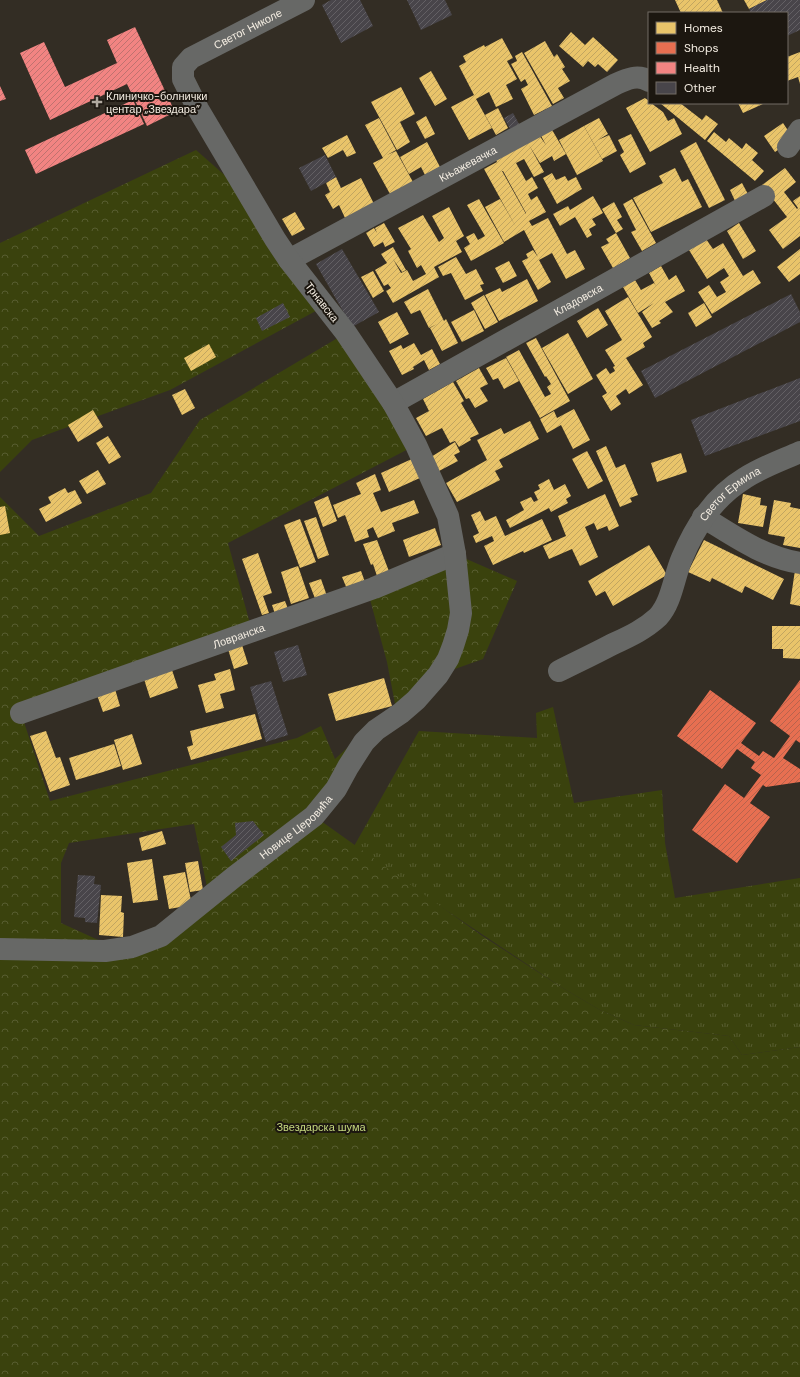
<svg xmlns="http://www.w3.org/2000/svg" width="800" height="1377" viewBox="0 0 800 1377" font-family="'DM Sans',sans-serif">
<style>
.grass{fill:url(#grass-tufts)}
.forest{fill:url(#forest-crowns);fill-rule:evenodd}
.homes{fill:url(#homes-hatch);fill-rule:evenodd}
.shops{fill:url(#shops-hatch)}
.health{fill:url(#health-hatch)}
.building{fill:url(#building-hatch)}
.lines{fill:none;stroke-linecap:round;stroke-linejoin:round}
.minor{stroke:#676866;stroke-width:22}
.poi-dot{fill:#b0a99f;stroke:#1c1710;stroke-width:1.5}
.labels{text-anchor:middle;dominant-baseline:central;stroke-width:4;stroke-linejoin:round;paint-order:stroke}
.street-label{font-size:11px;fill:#f3ece1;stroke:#1c1710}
.poi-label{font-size:11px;fill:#f3ece1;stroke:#1c1710;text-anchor:start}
.park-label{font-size:11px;fill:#c4d77e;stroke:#1c1710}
</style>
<defs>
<pattern id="grass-tufts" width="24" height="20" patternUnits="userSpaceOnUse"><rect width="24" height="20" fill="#3a420d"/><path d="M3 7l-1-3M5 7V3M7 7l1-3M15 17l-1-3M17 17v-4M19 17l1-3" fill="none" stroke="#575d30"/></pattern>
<pattern id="forest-crowns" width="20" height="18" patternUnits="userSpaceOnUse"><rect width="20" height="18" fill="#3a420d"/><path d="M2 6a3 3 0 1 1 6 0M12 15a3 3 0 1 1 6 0" fill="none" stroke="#575d30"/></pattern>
<pattern id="homes-hatch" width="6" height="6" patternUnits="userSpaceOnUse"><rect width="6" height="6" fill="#e9c46a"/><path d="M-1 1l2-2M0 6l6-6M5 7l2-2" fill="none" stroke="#c1a560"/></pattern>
<pattern id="shops-hatch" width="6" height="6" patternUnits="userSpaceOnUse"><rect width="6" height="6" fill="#e76f51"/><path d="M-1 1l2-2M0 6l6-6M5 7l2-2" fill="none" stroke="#b8634d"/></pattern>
<pattern id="health-hatch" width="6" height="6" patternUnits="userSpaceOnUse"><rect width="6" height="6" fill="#f28482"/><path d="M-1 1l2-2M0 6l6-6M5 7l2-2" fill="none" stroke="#bf726f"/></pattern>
<pattern id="building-hatch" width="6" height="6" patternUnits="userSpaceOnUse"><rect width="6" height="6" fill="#48454a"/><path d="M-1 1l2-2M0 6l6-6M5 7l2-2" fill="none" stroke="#636064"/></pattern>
</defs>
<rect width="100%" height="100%" fill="#332d24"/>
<polygon class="grass" points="553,707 574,803 662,790 665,843 675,898 800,878 800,1047 742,1055 729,1036 634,1025 600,1010 561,987 353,848 419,731 537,738 536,713"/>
<g class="forest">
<polygon points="196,150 245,193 325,306 170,390 32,440 0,472 0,243"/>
<path d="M 346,333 L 416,445 L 228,543 L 252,631 L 455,554 L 517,581 L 483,659 L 438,675 L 368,738 L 314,816 L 481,935 L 561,987 L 600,1010 L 634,1025 L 729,1036 L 742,1055 L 800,1047 L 800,1377 L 0,1377 L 0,497 L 39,536 L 151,493 L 200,420 ZM 368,592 L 387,662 L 395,704 L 335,759 L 321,726 L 297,738 L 50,801 L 21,713 ZM 194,824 L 209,897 L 118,949 L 61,923 L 61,863 L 69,843 Z"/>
</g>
<g class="homes">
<polygon points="675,0 717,0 723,13 681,13"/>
<polygon points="744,0 767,0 749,9"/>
<polygon points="571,32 585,45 593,37 618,60 607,72 598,64 595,67 588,61 583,67 559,46"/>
<polygon points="502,38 513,58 507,61 517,79 506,85 513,99 496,107 489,92 476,99 492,128 469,140 451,107 474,95 459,66 466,62 463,56 484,45 485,47"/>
<polygon points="545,41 554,57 557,54 565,67 562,69 570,81 558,88 564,98 553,104 524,53"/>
<polygon points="522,52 552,106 534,115 521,89 528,85 525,79 521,82 511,64 517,61 515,56"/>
<polygon points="800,52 800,84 798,77 787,81 787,57"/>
<polygon points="431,71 447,99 435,106 419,78"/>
<polygon points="401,87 415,114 400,122 410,142 397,150 371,102"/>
<polygon points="645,98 649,101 649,103 651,103 663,112 668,121 674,118 682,134 650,152 626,108"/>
<polygon points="660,103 680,103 702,120 706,115 718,124 705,140"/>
<polygon points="738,103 765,103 743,113"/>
<polygon points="498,108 508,128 496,135 485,115"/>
<polygon points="426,116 435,134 425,139 416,122"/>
<polygon points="379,118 396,150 387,155 396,151 413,182 390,194 373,163 383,158 365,125"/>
<polygon points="599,118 608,134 598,140 609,135 617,151 602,159 584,126"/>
<polygon points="783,123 789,132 788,143 775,152 764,136"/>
<polygon points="584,126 603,161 577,175 559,140"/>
<path d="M 551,128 L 566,154 L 554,161 L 552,156 L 540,163 L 529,145 L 544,172 L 534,177 L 524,159 L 516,163 L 526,181 L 532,177 L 538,188 L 528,194 L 531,200 L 537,196 L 546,212 L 529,221 L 532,226 L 548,218 L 567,254 L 575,250 L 585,269 L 566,279 L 552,253 L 539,260 L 551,282 L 538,290 L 522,261 L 528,258 L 526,254 L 533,250 L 538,257 L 524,230 L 504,242 L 485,207 L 500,199 L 516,227 L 484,169 L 497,162 L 495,158 L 539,135 L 546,145 L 540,134 ZM 502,171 L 503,171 L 526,213 L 526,214 Z"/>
<polygon points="714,132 726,142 729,138 742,149 746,143 758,153 752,160 764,171 755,181 707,141"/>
<polygon points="631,134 646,164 630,173 620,155 624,152 618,140"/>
<polygon points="347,135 356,153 347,157 343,150 328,158 322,148"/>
<polygon points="427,142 440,167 425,175 421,167 409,174 400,157"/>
<polygon points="696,142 725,200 709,208 680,151"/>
<polygon points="675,168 682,182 688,179 702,207 651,232 633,198 663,183 659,176"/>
<polygon points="785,168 796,182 784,192 797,209 798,208 793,201 800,196 800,236 783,249 769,230 787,217 762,185"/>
<polygon points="552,173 556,180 565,176 568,181 576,177 582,189 557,204 543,178"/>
<polygon points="336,177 341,188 361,178 374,204 345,218 339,205 333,209 325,195 330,192 326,183"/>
<polygon points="742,183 749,196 736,203 730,190"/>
<polygon points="593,196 603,213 592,219 596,225 589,229 592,235 587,238 575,217 560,226 553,214 568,206 570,210"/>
<polygon points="479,199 504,243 471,261 464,248 470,244 466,237 474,233 478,240 485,236 467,205"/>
<polygon points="632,199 656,243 642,251 631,232 636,230 623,204"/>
<polygon points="614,202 622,217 617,220 623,229 616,233 602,209"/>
<polygon points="449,207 464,236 456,241 462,252 434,267 439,277 393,303 386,291 391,288 388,284 384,286 375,270 387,263 381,254 393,247 406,270 402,272 393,259 401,273 407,270 413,281 426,274 421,265 417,268 408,251 411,249 398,228 423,215 439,242 444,238 432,216"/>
<polygon points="295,212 305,229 292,236 282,219"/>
<polygon points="384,223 395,242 385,247 383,242 374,247 366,233 374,228 377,233 375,228"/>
<polygon points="739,223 756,251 743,259 727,231"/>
<polygon points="616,233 630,258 613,268 601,247 609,243 606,239"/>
<polygon points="706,239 713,249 723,243 743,276 753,270 761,283 712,314 698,292 709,285 717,297 726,292 720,282 729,276 724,268 707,279 689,250"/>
<polygon points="800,249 800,274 789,282 777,267"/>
<polygon points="456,257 466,274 476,269 484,284 480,285 483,291 465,300 451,273 443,276 438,267"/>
<polygon points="509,261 517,276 503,283 495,268"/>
<polygon points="661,266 669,280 676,275 685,291 665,302 673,312 659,321 661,323 652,328 642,312 654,303 638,313 623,287 635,280 641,290 654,283 656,286 649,273"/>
<polygon points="373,271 384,291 373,298 361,277"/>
<polygon points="527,279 538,301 499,321 485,295 500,288 502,292"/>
<polygon points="428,289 444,321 446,319 458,343 442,351 430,328 437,324 429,328 420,310 411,314 404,302"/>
<polygon points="484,295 498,322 485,329 471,303"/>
<polygon points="628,297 652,337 643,343 645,347 626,358 643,385 629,394 626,389 616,396 621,404 611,411 602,396 607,393 596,375 606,368 610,374 615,371 613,367 615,366 605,350 622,340 605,311"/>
<polygon points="704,303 712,317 696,327 688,313"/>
<polygon points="598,308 608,325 587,338 577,321"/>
<polygon points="474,310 484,331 462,342 451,322"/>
<polygon points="397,312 409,334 390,344 378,322"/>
<polygon points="568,333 593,379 568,394 542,348"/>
<polygon points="536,338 570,401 540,418 506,357 519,350 545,397 551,394 547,387 551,384 546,376 545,377 526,343"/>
<polygon points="414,343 421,355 432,349 440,364 429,370 424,360 413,367 414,369 402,375 389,351 401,345 403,349"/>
<polygon points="209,344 216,357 191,371 184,358"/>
<polygon points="506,358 519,381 504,389 498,378 493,380 486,368"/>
<polygon points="479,368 488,384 480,388 488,401 475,408 469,398 466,399 456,381"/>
<polygon points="453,382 464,401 461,403 479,434 470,438 471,440 459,447 455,441 450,443 442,428 426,436 416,418 429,411 423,399"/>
<polygon points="185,389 195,408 182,415 172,395"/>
<polygon points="574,409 590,440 573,449 561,425 547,433 540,419 554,411 557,418"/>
<polygon points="93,410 103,427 78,442 68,425"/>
<polygon points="530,421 539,439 499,460 503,467 495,471 500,480 457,502 446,483 487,460 477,440 501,428 504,434"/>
<polygon points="108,436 121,457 109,464 96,443"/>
<polygon points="455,442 460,452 454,455 458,461 439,471 431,457"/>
<polygon points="606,446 616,468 625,464 638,495 630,498 632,502 620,507 596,451"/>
<polygon points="587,451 603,481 588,489 572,459"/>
<polygon points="681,453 687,472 657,482 651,463"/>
<polygon points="414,458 422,477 389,492 381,473"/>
<polygon points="98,470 106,484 87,494 79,481"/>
<polygon points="375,474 381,490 373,493 381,512 414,500 419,513 392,523 395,531 378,538 373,527 367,530 369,537 355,542 345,515 338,518 333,505 361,494 356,483"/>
<polygon points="549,479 554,490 565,484 571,496 566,499 568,503 551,512 549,508 510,528 506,520 524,510 520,502 531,497 534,502 538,500 534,492 540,489 538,485"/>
<polygon points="65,488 68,493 75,490 82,503 46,522 39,509 51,503 48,497"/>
<polygon points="605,494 619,526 609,531 607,526 597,530 594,523 585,527 598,557 580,566 572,549 549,559 543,546 566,536 558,516"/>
<polygon points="743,494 761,498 760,505 767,506 763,527 738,523"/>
<polygon points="328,496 337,521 323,527 314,502"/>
<polygon points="774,500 791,503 790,507 800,509 800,548 783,545 785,537 768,534"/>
<polygon points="5,506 10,533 0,535 0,507"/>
<polygon points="480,511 485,521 496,516 505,536 542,519 552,540 524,553 523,551 493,565 484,546 494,541 492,536 476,543 473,536 479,533 471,515"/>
<polygon points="316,517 329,555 318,559 304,521"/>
<polygon points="300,519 316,562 300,568 284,525"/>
<polygon points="435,528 441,545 409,557 403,540"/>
<polygon points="377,540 390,574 378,579 373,564 371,565 363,544"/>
<polygon points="704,540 784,579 773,600 745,586 742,593 712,578 710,582 688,572"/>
<polygon points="649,545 667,575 613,606 605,591 596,596 588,581"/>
<polygon points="258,553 272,593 263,596 269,613 262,615 242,559"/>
<polygon points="298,566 309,598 291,604 281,572"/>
<polygon points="795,570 800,571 800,606 790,604"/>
<polygon points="361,571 365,582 347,589 342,577"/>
<polygon points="321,579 327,596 316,601 309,583"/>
<polygon points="285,601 288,609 275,614 272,605"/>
<polygon points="772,626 800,626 800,659 783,658 783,649 772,649"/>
<polygon points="242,645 248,664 234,669 228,649"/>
<polygon points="230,669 235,690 220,694 224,708 206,713 198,685 216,680 214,674"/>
<polygon points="172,670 178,688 150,698 144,679"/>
<polygon points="384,678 392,706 336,721 328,694"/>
<polygon points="115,689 120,706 103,712 97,695"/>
<polygon points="255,714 262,739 191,760 187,747 193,745 190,731"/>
<polygon points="46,731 56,758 60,757 70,785 50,792 30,736"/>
<polygon points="132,734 142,764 123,770 114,740"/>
<polygon points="114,744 121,766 103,772 97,755 103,772 76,780 69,758"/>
<polygon points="162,831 166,844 142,851 139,838"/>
<polygon points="152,859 158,900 133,903 127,863"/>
<polygon points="198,861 203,890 190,892 185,863"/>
<polygon points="185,872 192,905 169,909 163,876"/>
<polygon points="101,895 122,896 121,912 124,913 123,937 99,935"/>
</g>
<polygon class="shops" points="800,680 800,743 796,740 783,758 800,769 800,782 766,787 763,785 750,803 770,817 737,863 692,830 725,784 744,798 761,775 751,768 755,762 737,749 722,769 677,736 710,690 756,723 741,743 759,756 763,751 774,758 790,736 770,721"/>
<g class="health">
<polygon points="135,27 175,112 147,126 127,84 50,120 20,53 44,42 65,87 117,63 107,40"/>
<polygon points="0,86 6,99 0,101"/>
<polygon points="133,100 144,124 36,174 25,150"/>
</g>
<g class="building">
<polygon points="331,0 360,0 373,26 341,43 322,5"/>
<polygon points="407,0 445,0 452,15 421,30"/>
<polygon points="767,0 800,0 800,30 787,36 787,13 751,13 749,9"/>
<polygon points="513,113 519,124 510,129 504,118"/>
<polygon points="325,155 336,177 311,191 299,168"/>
<polygon points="342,249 379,312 352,327 316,264"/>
<polygon points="791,294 800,312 800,322 655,398 641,371"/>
<polygon points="283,303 290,317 262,331 256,318"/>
<polygon points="800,378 800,421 705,456 691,420"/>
<polygon points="298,645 307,675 283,682 274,652"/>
<polygon points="271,681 288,735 266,742 250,687"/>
<polygon points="253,821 264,835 231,861 221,847 236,835 235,823"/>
<polygon points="78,875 95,876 94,884 101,885 97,923 85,922 85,918 74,917"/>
</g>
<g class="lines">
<g class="minor">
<polyline points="788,147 800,130"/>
<path id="s1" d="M 289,260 L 616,84 C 627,79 638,74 649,81"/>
<path id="s2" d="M 393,403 L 764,196"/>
<path d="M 703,517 C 734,536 763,557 800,563"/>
<path id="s3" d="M 559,671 C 577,662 594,654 611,645 C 628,637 644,630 658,617 C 672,602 674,576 682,558 C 696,525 714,497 745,478 C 762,467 782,460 800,452"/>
<path id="s4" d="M 21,713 L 374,588 L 455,554"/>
<path id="s5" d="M 0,949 L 105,951 L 132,947 L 161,936 L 234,877 L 314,816 L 336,789 L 348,767 L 364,742 L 376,730 L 401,713 L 416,700 L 438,675 L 448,659 L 453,646 L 458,630 L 461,613 L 455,554 L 448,516 L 416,445 L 393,403 L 346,333 L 289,260 L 275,239 L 198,109 L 183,79 L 183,67 L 191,58 L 304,0"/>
</g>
</g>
<path class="poi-dot" d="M95 96h4v4h4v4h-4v4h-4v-4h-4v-4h4z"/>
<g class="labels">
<g class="street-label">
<text stroke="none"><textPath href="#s5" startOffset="1313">Светог Николе</textPath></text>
<text stroke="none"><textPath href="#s1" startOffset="203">Књажевачка</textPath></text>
<text stroke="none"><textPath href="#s2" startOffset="212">Кладовска</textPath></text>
<text transform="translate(322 302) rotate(52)">Трнавска</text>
<text stroke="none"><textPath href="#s3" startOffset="259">Светог Ермила</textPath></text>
<text stroke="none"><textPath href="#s4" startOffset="231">Ловранска</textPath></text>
<text stroke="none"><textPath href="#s5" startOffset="337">Новице Церовића</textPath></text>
</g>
<g class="poi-label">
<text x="106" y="96">Клиничко-болнички<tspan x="106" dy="13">центар „Звездара”</tspan></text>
</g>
<g class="park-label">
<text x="321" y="1127">Звездарска шума</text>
</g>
</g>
<rect x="648" y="12" width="140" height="92" fill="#1c1710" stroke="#726c64"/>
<rect x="656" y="22" width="20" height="12" fill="#e9c46a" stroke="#726c64"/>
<text x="684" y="32" font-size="12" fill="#f3ece1">Homes</text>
<rect x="656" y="42" width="20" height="12" fill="#e76f51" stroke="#726c64"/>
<text x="684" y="52" font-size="12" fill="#f3ece1">Shops</text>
<rect x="656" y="62" width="20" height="12" fill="#f28482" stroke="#726c64"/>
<text x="684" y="72" font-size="12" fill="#f3ece1">Health</text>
<rect x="656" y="82" width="20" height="12" fill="#48454a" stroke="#726c64"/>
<text x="684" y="92" font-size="12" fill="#f3ece1">Other</text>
</svg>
